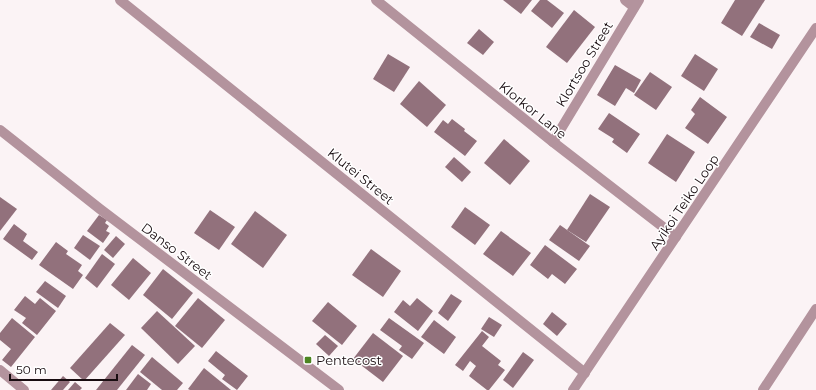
<svg xmlns="http://www.w3.org/2000/svg" width="816" height="390" viewBox="0 0 816 390" font-family="Montserrat,sans-serif">
<style>
.building{fill:#92717c}
.lines{fill:none;stroke-linecap:round;stroke-linejoin:round}
.minor{stroke:#b3939d;stroke-width:10}
.poi-dot{fill:#4c8521;stroke:#fff;stroke-width:1.5}
.labels{text-anchor:middle;dominant-baseline:central;stroke-width:3;stroke-linejoin:round;paint-order:stroke}
.street-label{font-size:13px;fill:#180c10;stroke:#fff}
.poi-label{font-size:13px;fill:#180c10;stroke:#fff;text-anchor:start}
</style>
<rect width="100%" height="100%" fill="#fbf3f5"/>
<g class="building">
<polygon points="503,0 532,0 521,14"/>
<polygon points="540,0 547,0 564,13 552,28 531,11"/>
<polygon points="735,0 765,0 742,36 721,23"/>
<polygon points="574,10 595,27 567,63 546,47"/>
<polygon points="759,23 780,35 772,49 750,37"/>
<polygon points="479,29 494,42 483,55 467,43"/>
<polygon points="388,54 410,67 394,92 373,79"/>
<polygon points="695,54 718,69 704,91 681,76"/>
<polygon points="615,65 641,80 634,93 626,88 615,106 597,95"/>
<polygon points="650,72 672,87 656,110 634,95"/>
<polygon points="419,81 446,105 427,127 400,104"/>
<polygon points="700,97 727,117 708,144 685,128 695,114 691,110"/>
<polygon points="609,113 640,134 627,153 612,142 614,139 598,129"/>
<polygon points="452,119 465,129 464,131 477,141 465,156 434,132 443,120 448,124"/>
<polygon points="667,134 695,152 676,182 648,163"/>
<polygon points="504,139 530,161 510,185 484,163"/>
<polygon points="454,157 471,172 462,182 445,167"/>
<polygon points="590,194 610,207 586,242 567,230"/>
<polygon points="0,197 17,209 0,231"/>
<polygon points="465,207 490,225 475,245 451,227"/>
<polygon points="210,210 235,227 219,250 194,233"/>
<polygon points="255,211 287,235 263,268 231,244"/>
<polygon points="99,215 107,220 105,223 109,226 106,231 110,233 103,243 87,231"/>
<polygon points="14,224 27,234 23,241 38,252 32,260 3,239"/>
<polygon points="560,225 590,246 579,261 549,240"/>
<polygon points="501,231 531,253 513,276 483,254"/>
<polygon points="83,235 100,246 90,260 74,248"/>
<polygon points="116,236 125,244 113,258 104,250"/>
<polygon points="56,242 68,251 66,254 82,265 78,271 83,275 73,289 39,265"/>
<polygon points="545,245 577,269 565,284 552,274 548,279 530,265"/>
<polygon points="371,249 401,271 383,297 352,275"/>
<polygon points="102,254 115,264 97,288 85,278"/>
<polygon points="133,258 151,273 129,300 111,285"/>
<polygon points="163,269 193,293 172,319 143,295"/>
<polygon points="45,281 66,296 58,308 36,292"/>
<polygon points="451,294 462,301 448,321 438,313"/>
<polygon points="25,296 35,304 40,298 56,311 37,335 22,323 26,318 14,310"/>
<polygon points="198,298 225,320 202,348 175,326"/>
<polygon points="417,298 433,311 418,331 394,312 403,300 410,306"/>
<polygon points="328,302 357,326 342,345 312,321"/>
<polygon points="157,311 195,346 178,364 141,328"/>
<polygon points="552,312 567,324 557,336 543,324"/>
<polygon points="489,317 502,325 494,337 481,329"/>
<polygon points="12,318 35,337 11,367 2,360 11,349 0,340 0,333"/>
<polygon points="389,318 424,343 412,359 399,350 402,346 380,330"/>
<polygon points="434,320 456,337 444,354 421,337"/>
<polygon points="110,323 125,335 84,381 70,368"/>
<polygon points="482,331 489,337 482,346 501,361 498,365 505,370 489,390 487,390 469,376 476,366 470,361 463,371 455,365"/>
<polygon points="373,333 403,356 383,382 353,359"/>
<polygon points="325,335 338,346 329,356 316,344"/>
<polygon points="132,345 145,355 117,390 96,390"/>
<polygon points="216,351 248,376 237,390 222,379 225,375 208,361"/>
<polygon points="523,352 534,360 513,388 503,380"/>
<polygon points="152,357 183,383 177,390 162,390 140,372"/>
<polygon points="204,368 231,390 190,390 188,389"/>
<polygon points="138,374 151,384 147,390 126,390"/>
<polygon points="63,376 70,382 63,390 51,390"/>
<polygon points="75,382 82,388 80,390 68,390"/>
</g>
<g class="lines">
<g class="minor">
<polyline points="120,0 585,373"/>
<polyline points="376,0 553,142 676,237"/>
<polyline points="625,0 634,7"/>
<polyline points="0,130 100,209 339,390"/>
<polyline points="553,142 639,0"/>
<polyline points="0,370 24,390"/>
<polyline points="573,390 816,28"/>
<polyline points="763,390 816,309"/>
</g>
</g>
<rect class="poi-dot" x="304" y="356" width="8" height="8" rx="2"/>
<g class="labels">
<g class="street-label">
<text transform="translate(584 64) rotate(-59)">Klortsoo Street</text>
<text transform="translate(533 110) rotate(39)">Klorkor Lane</text>
<text transform="translate(361 176) rotate(39)">Klutei Street</text>
<text transform="translate(684 202) rotate(-56)">Ayikoi Teiko Loop</text>
<text transform="translate(177 251) rotate(37)">Danso Street</text>
</g>
<g class="poi-label">
<text x="316" y="360">Pentecost</text>
</g>
</g>
<path d="M10 374v6h107v-6" fill="none" stroke="#180c10" stroke-width="2"/>
<text x="16" y="374" font-size="12" fill="#180c10" stroke="#ffffff" stroke-width="3" paint-order="stroke">50 m</text>
</svg>
